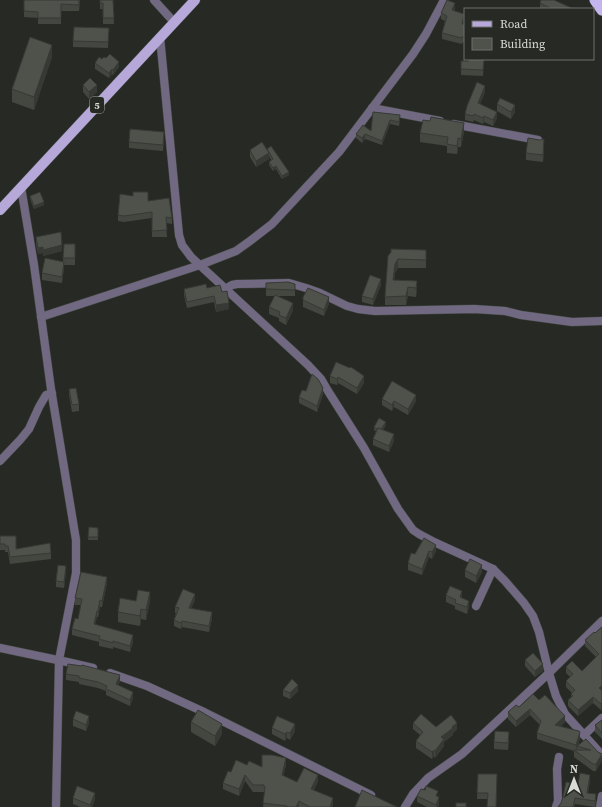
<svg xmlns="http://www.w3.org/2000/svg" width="602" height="807" viewBox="0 0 602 807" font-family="'Source Serif 4',serif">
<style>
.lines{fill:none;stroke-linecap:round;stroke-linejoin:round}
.minor-casing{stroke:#434640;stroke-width:9}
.primary-casing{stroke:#434640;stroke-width:11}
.trunk-casing{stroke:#434640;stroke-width:12}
.minor{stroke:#706981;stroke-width:8}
.primary{stroke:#b6a9da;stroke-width:10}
.trunk{stroke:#c4b6ec;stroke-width:11}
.wall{fill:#434740}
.shaded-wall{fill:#373934}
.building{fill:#4e524b;stroke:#373934}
.labels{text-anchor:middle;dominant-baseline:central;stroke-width:4;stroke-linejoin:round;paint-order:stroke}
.shield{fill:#272a24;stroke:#a3a6a1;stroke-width:1}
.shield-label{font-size:10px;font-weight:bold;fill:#d8dbd6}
</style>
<rect width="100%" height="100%" fill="#272a24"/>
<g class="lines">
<g class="minor-casing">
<g id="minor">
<polyline points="154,0 174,22"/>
<polyline points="160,37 179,235 182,245 191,257 308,365 321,379 328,391 364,448 398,509 413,530 419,534 434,542 493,569 505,581 524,603 533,616 539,632 549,673 556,696 565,714 602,755"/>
<polyline points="372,108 440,121"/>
<polyline points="453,124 538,140"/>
<polyline points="21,187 34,265 51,389 76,540 76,573 59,660 56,807"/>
<polyline points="225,289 232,285 237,284 289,283 306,288 320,293 347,306 358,309 375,311 474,309 505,311 521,315 572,322 602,321"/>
<polyline points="41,317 200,265 236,251 250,241 272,224 339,152 413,54 426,34 444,0"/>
<polyline points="0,461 20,440 29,429 39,407 46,395 52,393"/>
<polyline points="476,606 493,569"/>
<polyline points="0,648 67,662 93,668"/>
<polyline points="110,673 147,686 204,712 371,795"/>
<polyline points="584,735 602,718"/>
<polyline points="405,807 413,794 428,778 462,754 549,673 602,621"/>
<polyline points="556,807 558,801 557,769 559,757"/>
<polyline points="600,807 602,796"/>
</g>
</g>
<g class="primary-casing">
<polyline id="primary" points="0,210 195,0"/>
</g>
<g class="trunk-casing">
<polyline id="trunk" points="595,0 602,10"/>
</g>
<use href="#minor" class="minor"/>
<use href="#primary" class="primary"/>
<use href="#trunk" class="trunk"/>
</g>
<g class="wall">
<polygon points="80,0 79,11 61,11 61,24 38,24 38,18 24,17 24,11"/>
<polygon points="100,0 113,0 114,24 103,24 103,9 100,9"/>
<polygon points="540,3 574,9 540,9"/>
<polygon points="455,9 454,11 464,20 463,24 465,24 465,43 463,42 462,44 442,39 442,33 445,21 441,19 441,13"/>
<polygon points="109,28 108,48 73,47 73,41"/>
<polygon points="52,57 34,110 12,102 12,89"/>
<polygon points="102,59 119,67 113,75 112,74 109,78 95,69 95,63"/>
<polygon points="484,59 483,76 461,75 461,61 469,61"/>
<polygon points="83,85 97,92 89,99 83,92"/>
<polygon points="485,92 480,104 497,118 493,126 484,122 483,124 474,120 473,122 465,120 465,114"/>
<polygon points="497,104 515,112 511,119 497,111"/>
<polygon points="373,112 400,119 399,126 390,124 382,145 365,139 362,143 356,138 356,134 371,131"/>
<polygon points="464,132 461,147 458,147 457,154 447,153 447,146 420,142 420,133"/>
<polygon points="164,138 163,151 129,148 129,142"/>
<polygon points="544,145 543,162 526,160 526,153"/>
<polygon points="250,150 267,150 289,175 282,179 276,169 273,171 269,165 269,162 271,160 269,156 269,159 256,167 250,157"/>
<polygon points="30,196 44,205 34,209 30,199"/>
<polygon points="148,201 172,218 172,224 166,223 167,237 152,237 152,218 124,222 118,221 118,215"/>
<polygon points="36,237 62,251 43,256 43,253 38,254 36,244"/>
<polygon points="64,244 75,244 75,265 64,265 64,268 62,283 42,280 42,273 63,262"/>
<polygon points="426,250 426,268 398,268 395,273 394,280 417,281 417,289 416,297 408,296 406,305 385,305 385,297 388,256"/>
<polygon points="266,283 295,284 295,296 278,296 293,310 286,325 279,321 279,318 269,314 269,307 275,296 266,296"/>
<polygon points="381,285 373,305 362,302 362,296"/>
<polygon points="207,288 222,292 229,309 216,312 214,302 187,308 184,295 184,289"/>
<polygon points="303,297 329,304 324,316 303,307"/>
<polygon points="336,362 364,383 357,394 338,383 337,385 330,383 330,376"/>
<polygon points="69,389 79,404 79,411 72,412 69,395"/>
<polygon points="306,391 323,394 317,412 299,403 299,397"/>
<polygon points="382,399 416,401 408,415 394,407 392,411 382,405"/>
<polygon points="386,425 383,430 394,441 389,452 373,445 373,439 376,431 374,430 374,427"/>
<polygon points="89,527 98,528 98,540 88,540"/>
<polygon points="0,536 16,549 51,553 51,559 10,564 8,552 5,552 5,550 0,550"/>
<polygon points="424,538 436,551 432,559 429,557 422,575 408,570 408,563 415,554"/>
<polygon points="465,570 482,572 476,583 465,577"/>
<polygon points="66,572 64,588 56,587 56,581"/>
<polygon points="107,583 102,607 100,607 98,617 97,617 95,624 133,642 130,652 113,647 113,649 99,646 99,642 72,635 72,629 78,619 81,605 75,605 75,598"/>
<polygon points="446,595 462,598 469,607 467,614 455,609 455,606 446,602"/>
<polygon points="195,600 191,608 212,619 209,632 182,627 181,629 174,626 174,620 176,613 175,613 175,607"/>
<polygon points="136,601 150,601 146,620 141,619 140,626 118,622 118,612"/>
<polygon points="602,627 602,709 601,710 593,703 578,716 568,706 568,700 571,697 571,694 572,693 566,687 566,681 570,677 566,673 566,667 582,671 596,657 585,646 585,640 595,633"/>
<polygon points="525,660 543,671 535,677 525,666"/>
<polygon points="66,674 120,681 118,685 133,698 130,706 106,695 106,691 98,688 79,684 79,682 66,680"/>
<polygon points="283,690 298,691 290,699 283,696"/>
<polygon points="539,700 565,722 560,727 580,738 578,746 598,752 596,771 593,771 574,757 574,751 537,739 537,733 540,725 530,715 516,727 508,719 508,712 519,707"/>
<polygon points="73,719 89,723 86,731 73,726"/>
<polygon points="602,720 602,739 595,732 595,725"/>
<polygon points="191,722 222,734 215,746 191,732"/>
<polygon points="413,723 436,727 457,729 453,733 453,735 444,742 444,746 435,758 434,756 432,759 416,748 416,741 420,735 413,729"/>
<polygon points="272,728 295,731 290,740 287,738 285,741 272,734"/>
<polygon points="509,739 508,750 494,749 494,742"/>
<polygon points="247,765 262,767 286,765 283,776 297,782 318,781 314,790 333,805 332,807 263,807 265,793 264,792 253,792 245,781 239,796 223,789 223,783 231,772"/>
<polygon points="478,774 497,774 488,799 477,799"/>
<polygon points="590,781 588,793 596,800 595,807 575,804 574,807 558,807 578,784"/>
<polygon points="425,790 438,797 439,804 438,807 427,807 417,802 417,796"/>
<polygon points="73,798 95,799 92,807 80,807 73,804"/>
</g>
<g class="shaded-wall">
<polygon points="455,3 455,9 452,17 452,10"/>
<polygon points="464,14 464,20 462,30 462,24"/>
<polygon points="52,45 52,57 34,110 34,97"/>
<polygon points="119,62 119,67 113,75 113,70"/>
<polygon points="112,69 112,74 109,78 109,73"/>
<polygon points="97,85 97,92 89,99 89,92"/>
<polygon points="485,86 485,92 478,109 478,103"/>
<polygon points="515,105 515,112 511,119 511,112"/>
<polygon points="497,112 497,118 493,126 493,120"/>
<polygon points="400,115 400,119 399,126 399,122"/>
<polygon points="484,116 484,122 483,124 483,118"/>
<polygon points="390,120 390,124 382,145 382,141"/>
<polygon points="464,123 464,132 461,147 461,139"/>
<polygon points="365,134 365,139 362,143 362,138"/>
<polygon points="458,138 458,147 457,154 457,146"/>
<polygon points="544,139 544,145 543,162 543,155"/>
<polygon points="269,153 269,159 256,167 256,161"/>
<polygon points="276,166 276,169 273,171 273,168"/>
<polygon points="289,172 289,175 282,179 282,176"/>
<polygon points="44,202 44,205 34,209 34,206"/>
<polygon points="62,245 62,251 43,256 43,253 38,254 38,248"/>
<polygon points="398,259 398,268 395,273 393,289 393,280 395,264"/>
<polygon points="64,262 64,268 62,283 62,277"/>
<polygon points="381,279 381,285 373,305 373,299"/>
<polygon points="417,281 417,289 416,297 416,288"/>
<polygon points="408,287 408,296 406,305 406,296"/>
<polygon points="329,297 329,304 324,316 324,310"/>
<polygon points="229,303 229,309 216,312 216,305"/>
<polygon points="293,303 293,310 286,325 286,318"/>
<polygon points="364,376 364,383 357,394 357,388"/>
<polygon points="338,377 338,383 337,385 337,379"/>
<polygon points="323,388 323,394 317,412 317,406"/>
<polygon points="416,395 416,401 408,415 408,409"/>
<polygon points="394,401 394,407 392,411 392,405"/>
<polygon points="386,422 386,425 381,434 381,431"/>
<polygon points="394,434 394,441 389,452 389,446"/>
<polygon points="436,545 436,551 432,559 432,552"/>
<polygon points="429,551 429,557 422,575 422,569"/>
<polygon points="482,565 482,572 476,583 476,576"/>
<polygon points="66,566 66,572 64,588 64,582"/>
<polygon points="107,577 107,583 102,607 102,601"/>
<polygon points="462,591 462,598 460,604 460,597"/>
<polygon points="150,592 150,601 146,620 146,610"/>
<polygon points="195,594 195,600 189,614 189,608"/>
<polygon points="100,600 100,607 98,617 98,611"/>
<polygon points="469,601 469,607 467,614 467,607"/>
<polygon points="141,609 141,619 140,626 140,616"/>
<polygon points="97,611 97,617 94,630 94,624"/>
<polygon points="212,612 212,619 209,632 209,626"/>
<polygon points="182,621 182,627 181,629 181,623"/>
<polygon points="133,635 133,642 130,652 130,646"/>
<polygon points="543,664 543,671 535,677 535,671"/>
<polygon points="120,675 120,681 116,690 116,684"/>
<polygon points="298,685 298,691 290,699 290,693"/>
<polygon points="602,685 602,691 599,688"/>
<polygon points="133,692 133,698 130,706 130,700"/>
<polygon points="593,697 593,703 578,716 578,710"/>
<polygon points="602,703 602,709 601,710 601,704"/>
<polygon points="530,709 530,715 516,727 516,721"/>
<polygon points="89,716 89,723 86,731 86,725"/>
<polygon points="565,716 565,722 555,732 555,725"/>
<polygon points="457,723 457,729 453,733 453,735 444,742 444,746 435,758 435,751 441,737"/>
<polygon points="222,724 222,734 215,746 215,736"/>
<polygon points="295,724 295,731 290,740 290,733"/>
<polygon points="287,732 287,738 285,741 285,734"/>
<polygon points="580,732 580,738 576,751 576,745"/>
<polygon points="434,750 434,756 432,759 432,752"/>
<polygon points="602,755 602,761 596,771 596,764"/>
<polygon points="286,758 286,765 282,782 282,775"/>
<polygon points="245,775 245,781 239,796 239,789"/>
<polygon points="318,775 318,781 311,796 311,789"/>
<polygon points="590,775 590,781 587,799 587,793"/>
<polygon points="95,793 95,799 92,807 90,807 90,805"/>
<polygon points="439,797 439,804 438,807 436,807 436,805"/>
<polygon points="333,798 333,805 332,807 330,807"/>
<polygon points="299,801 299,807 296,807"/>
</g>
<g class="building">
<polygon points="24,0 79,0 79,5 61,4 61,18 38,18 38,12 24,11"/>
<polygon points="100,0 113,0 114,18 103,18 103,3 100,3"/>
<polygon points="447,0 455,3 452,10 464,14 462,24 465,24 465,37 463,36 462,38 442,33 447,16 441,13"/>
<polygon points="541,0 554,0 574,9 552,9 540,3"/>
<polygon points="74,27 109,28 108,42 73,41"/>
<polygon points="30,37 52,45 34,97 12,89"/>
<polygon points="110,54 119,62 113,70 112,69 109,73 95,63 99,57 102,59 104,57 106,58"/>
<polygon points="469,59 484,59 483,70 461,69 461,61 469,61"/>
<polygon points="90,78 97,85 89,92 83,85"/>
<polygon points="477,82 485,86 478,103 497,112 493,120 484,116 483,118 474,114 473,116 465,114 467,106"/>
<polygon points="500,98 515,105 511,112 497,104"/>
<polygon points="373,112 400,115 399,122 390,120 382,141 365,134 362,138 356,134 363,125 371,131"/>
<polygon points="431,117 464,123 461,139 458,138 457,146 447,144 448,137 420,133 423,120 430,121"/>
<polygon points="130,129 164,132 163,145 129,142"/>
<polygon points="528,138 540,140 544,139 543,155 526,153"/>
<polygon points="262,142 269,153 256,161 250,150"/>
<polygon points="271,146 289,172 282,176 276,166 273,168 269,162 273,159 267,149"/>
<polygon points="40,192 44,202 34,206 30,196"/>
<polygon points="133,192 148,192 148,201 169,198 172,218 166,217 167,230 152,231 152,212 124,216 118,215 120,194 133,196"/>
<polygon points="61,232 62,245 43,250 43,247 38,248 36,237"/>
<polygon points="64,244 75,244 75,258 63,258"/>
<polygon points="391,249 426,250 426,260 398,259 395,264 393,280 417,281 416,288 408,287 406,296 385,297 388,256 391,252"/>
<polygon points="45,258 64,262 62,277 42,273"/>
<polygon points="370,275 381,279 373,299 362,296"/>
<polygon points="288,282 295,284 295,290 266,289 266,283"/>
<polygon points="206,284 207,288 220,285 222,292 227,291 229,303 216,305 214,296 187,302 184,289"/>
<polygon points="308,288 329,297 324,310 303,300 303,297"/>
<polygon points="275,295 293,303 286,318 279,315 280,312 269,307"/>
<polygon points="336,362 350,368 351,367 364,376 357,388 338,377 337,379 330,376"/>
<polygon points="312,374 318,379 323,388 317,406 299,397 302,390 306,391"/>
<polygon points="392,381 416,395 408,409 394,401 392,405 382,399"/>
<polygon points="76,388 79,404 72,405 69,389"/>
<polygon points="379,418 386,422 381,429 378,428 377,429 374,427"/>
<polygon points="378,428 394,434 389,446 373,439"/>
<polygon points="89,527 98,528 98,537 88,537"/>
<polygon points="0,536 16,536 16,549 50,543 51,553 10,557 8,546 5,546 5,544 0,544"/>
<polygon points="424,538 436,545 432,552 429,551 422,569 408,563 411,553 415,554"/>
<polygon points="470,559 482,565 476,576 465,570"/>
<polygon points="58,565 66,566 64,582 56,581"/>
<polygon points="81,572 107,577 102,601 100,600 98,611 97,611 94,624 116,630 133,635 130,646 113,641 113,643 99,639 100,636 72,629 75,618 78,619 82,599 75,598"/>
<polygon points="450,586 462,591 460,597 469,601 467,607 455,603 456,600 446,595"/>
<polygon points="183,589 195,594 189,608 212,612 209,626 182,621 181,623 174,620 179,608 175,607"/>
<polygon points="138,590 150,592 146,610 141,609 140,616 118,612 120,598 136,601"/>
<polygon points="602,627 602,685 599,688 602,691 602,703 601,704 593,697 578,710 568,700 573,696 571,694 575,690 566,681 573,674 566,667 572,661 582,671 599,654 585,640 594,632 595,633"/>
<polygon points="533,653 543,664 535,671 525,660"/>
<polygon points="68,664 82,666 82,665 120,675 116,684 133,692 130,700 106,689 107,686 98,682 79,678 79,676 66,674"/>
<polygon points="292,679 298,685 290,693 283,690"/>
<polygon points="533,694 539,700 545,695 565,716 555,725 579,731 580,732 576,745 537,733 541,721 530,709 516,721 508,712 516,705 519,707"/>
<polygon points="198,710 222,724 215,736 191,722"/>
<polygon points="76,711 89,716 86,725 73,719"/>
<polygon points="421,714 436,727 451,715 457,723 452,727 453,728 441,737 444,739 435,751 434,750 432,752 416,741 423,732 413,723"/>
<polygon points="277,716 295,724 290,733 287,732 285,734 272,728"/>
<polygon points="602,720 602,733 595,725"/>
<polygon points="495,731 509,732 508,743 494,742"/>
<polygon points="586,739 598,752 602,754 596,764 593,764 574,750 591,750 577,746"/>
<polygon points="262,755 272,755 286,758 282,775 297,782 304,768 318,775 311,789 333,798 330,807 310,807 299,801 296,807 287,807 287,806 263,803 265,787 264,787 264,785 253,785 245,775 239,789 223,783 228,771 231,772 236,760 247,765 249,761 262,767"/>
<polygon points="580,773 590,775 587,793 596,794 595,801 575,798 573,807 558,807 561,803 563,797 566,782 578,784"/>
<polygon points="478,774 497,774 496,807 487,807 488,793 477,793"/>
<polygon points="77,786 95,793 90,805 73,798"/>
<polygon points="426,786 438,791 436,796 439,797 436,805 417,796 421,789 425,790"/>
<polygon points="362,790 397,807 355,807"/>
<rect x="456" y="803" width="10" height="4"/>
</g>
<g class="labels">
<rect class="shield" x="90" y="97" width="14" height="16" rx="3"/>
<g class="shield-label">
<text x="97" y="105">5</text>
</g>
</g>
<rect x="464" y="8" width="130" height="52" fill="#272a24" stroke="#6e716b"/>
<rect x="472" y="21" width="20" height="6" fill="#b6a9da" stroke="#6e716b"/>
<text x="500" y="28" font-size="12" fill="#d8dbd6">Road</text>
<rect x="472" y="38" width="20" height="12" fill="#4e524b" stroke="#6e716b"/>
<text x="500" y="48" font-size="12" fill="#d8dbd6">Building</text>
<g transform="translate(574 779)" stroke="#272a24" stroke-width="3" paint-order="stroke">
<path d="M0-3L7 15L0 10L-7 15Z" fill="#d8dbd6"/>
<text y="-6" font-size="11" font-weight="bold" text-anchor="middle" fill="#d8dbd6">N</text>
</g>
</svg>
